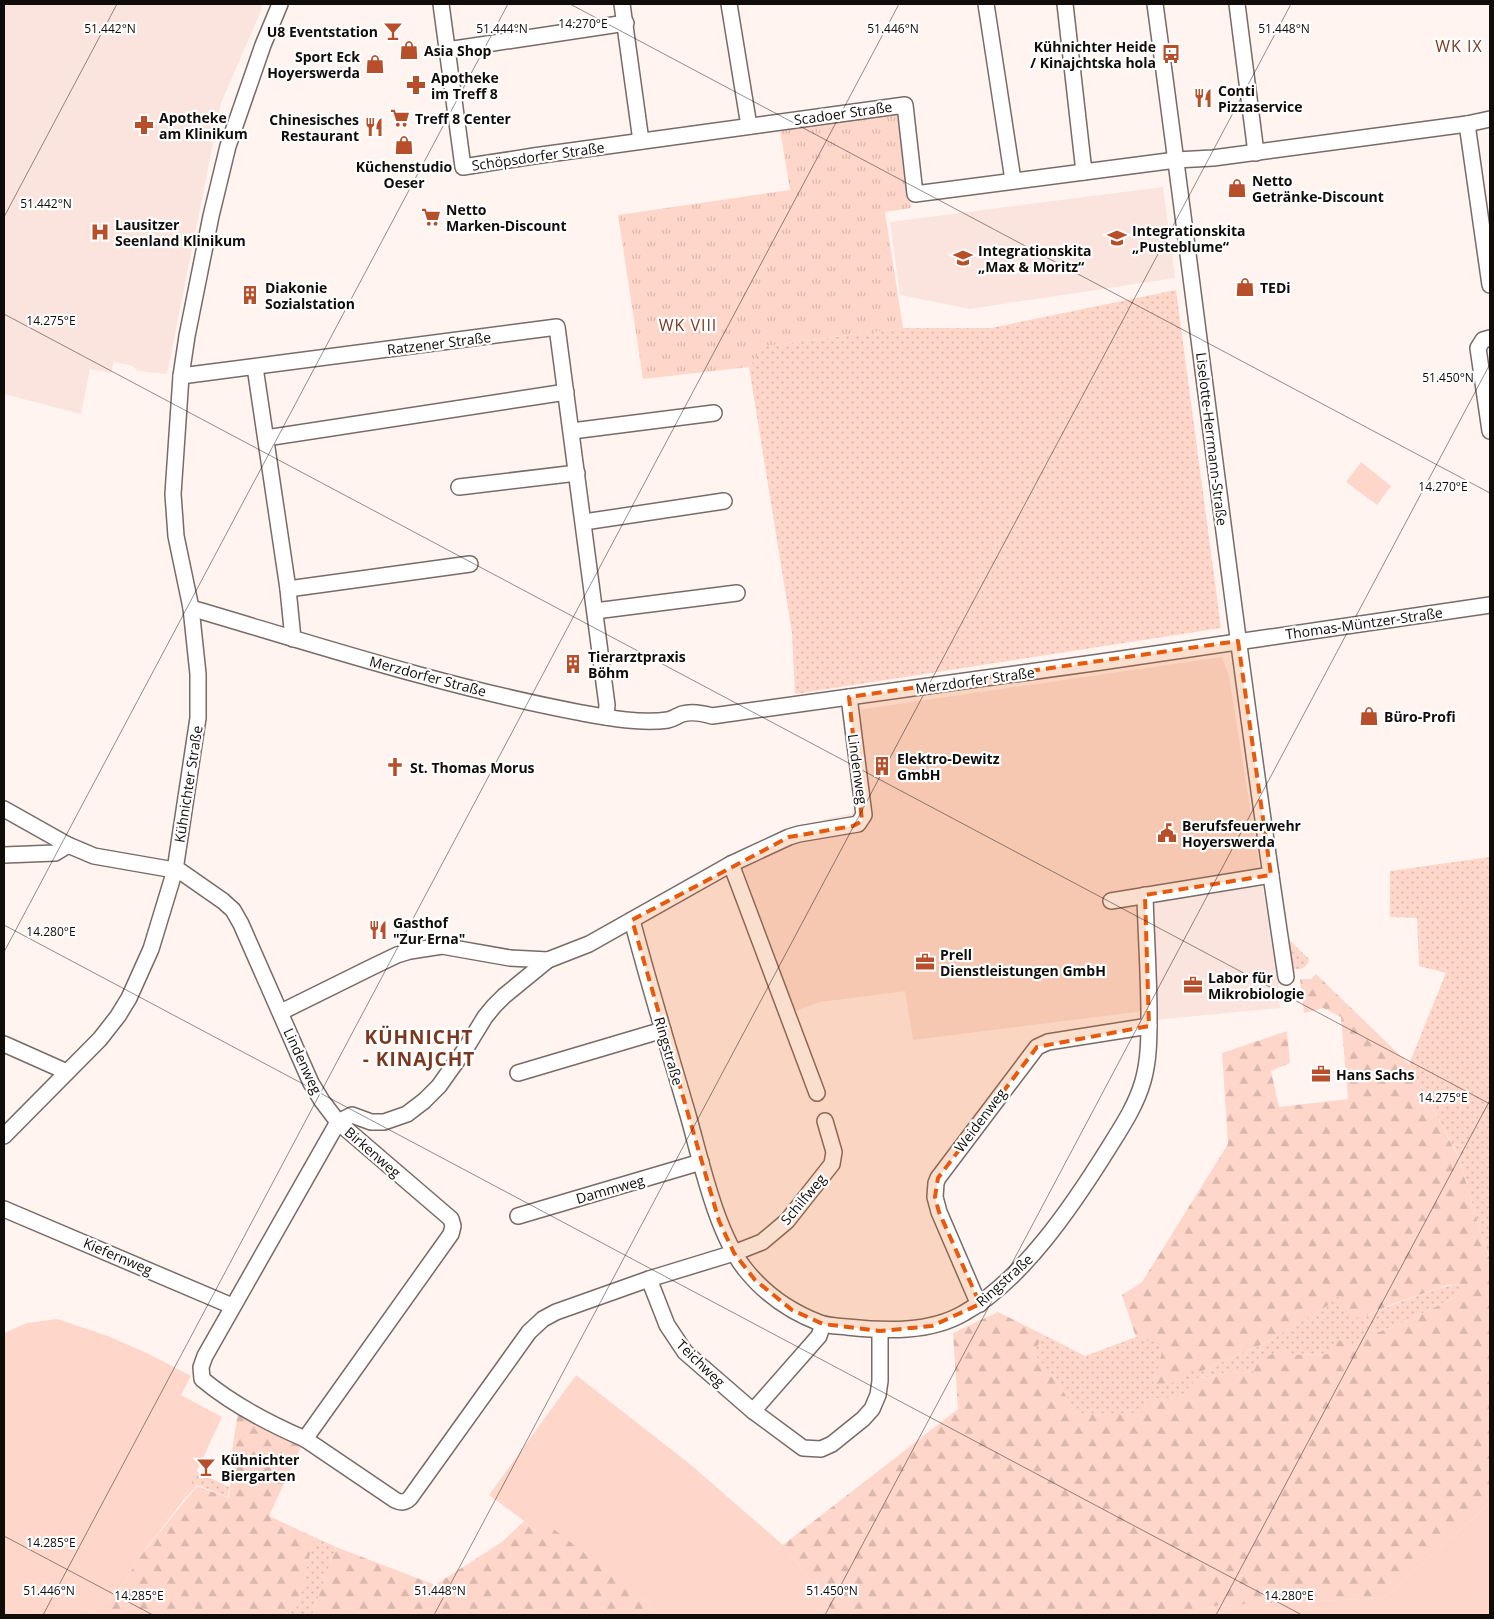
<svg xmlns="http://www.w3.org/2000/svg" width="1494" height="1619" viewBox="0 0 1494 1619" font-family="'Open Sans',sans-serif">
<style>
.built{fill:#fae4dd}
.grass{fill:url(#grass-dots)}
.forest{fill:url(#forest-firs)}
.park{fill:url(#park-tufts)}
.garden{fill:#ffd7ca}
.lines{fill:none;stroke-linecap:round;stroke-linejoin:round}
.minor-casing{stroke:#776b67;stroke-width:18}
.minor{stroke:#fff;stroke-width:15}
.marked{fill:#e8590c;fill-opacity:0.2;stroke:#e8590c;stroke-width:4;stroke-dasharray:10 6;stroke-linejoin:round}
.ticks{fill:none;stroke:#100c0a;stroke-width:1;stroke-opacity:0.45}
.labels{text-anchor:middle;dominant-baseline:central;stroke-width:4.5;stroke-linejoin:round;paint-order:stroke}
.poi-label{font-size:14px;font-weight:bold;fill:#100c0a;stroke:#fff;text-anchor:start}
.street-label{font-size:14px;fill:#100c0a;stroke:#fff}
.quarter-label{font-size:16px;letter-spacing:1px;fill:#7b3821;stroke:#fff}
.district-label{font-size:19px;font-weight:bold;letter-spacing:1px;fill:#7b3821;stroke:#fff}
.ticks-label{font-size:12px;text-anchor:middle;fill:#100c0a;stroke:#fff;stroke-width:4.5;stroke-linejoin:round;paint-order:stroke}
</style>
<defs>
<pattern id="grass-dots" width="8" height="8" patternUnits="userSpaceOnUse" patternTransform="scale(1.25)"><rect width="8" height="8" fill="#ffd7ca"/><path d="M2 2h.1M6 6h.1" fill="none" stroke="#dab7ac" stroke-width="1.8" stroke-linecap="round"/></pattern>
<pattern id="forest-firs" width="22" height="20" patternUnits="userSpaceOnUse" patternTransform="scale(1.25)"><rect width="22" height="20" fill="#ffd7ca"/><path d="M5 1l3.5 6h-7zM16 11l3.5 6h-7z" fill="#dab7ac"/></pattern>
<pattern id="park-tufts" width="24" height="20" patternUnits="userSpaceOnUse" patternTransform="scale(1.25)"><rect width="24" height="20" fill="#ffd7ca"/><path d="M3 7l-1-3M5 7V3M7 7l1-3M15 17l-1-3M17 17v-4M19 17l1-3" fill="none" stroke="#dab7ac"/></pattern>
</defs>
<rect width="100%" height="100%" fill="#fff4f0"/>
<g class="built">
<polygon points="4,4 262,4 261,11 221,103 167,374 144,372 137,370 131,365 114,362 111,373 90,369 81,414 4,394"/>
<polygon points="1163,187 1175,278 970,309 900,295 890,222"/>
<polygon points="1222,657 1229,677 1278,983 1280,1008 1154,1020 1152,1010 913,1040 905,991 820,1002 795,1011 737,852 789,828 870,809 857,710"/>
</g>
<g class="grass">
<polygon points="1176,290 1221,628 795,694 792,633 749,367 765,346 903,328 991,328"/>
<polygon points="1490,857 1490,1259 1482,1237 1459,1157 1409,1064 1446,973 1419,966 1417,918 1390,917 1390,871"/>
<path d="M 1288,939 L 1309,959 C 1308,968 1298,972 1290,967 L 1287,941 Z"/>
<path d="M 1466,1283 L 1454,1298 L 1406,1321 L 1379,1332 L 1367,1329 L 1355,1345 L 1329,1354 L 1295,1355 L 1281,1350 L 1253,1373 L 1229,1371 L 1211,1377 L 1196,1378 L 1182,1397 L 1147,1399 L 1142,1413 L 1076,1413 L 1058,1382 L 1033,1353 L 1044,1335 L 1085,1356 L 1136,1337 L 1164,1344 L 1189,1371 L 1202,1371 L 1265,1343 L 1327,1306 L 1339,1295 L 1361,1318 C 1396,1304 1429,1288 1466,1283 Z"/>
<polygon points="196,1471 229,1487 228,1497 197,1485 183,1501"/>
<polygon points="314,1537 336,1547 312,1615 285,1615 299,1602"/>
</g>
<g class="forest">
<polygon points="1316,974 1409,1064 1459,1158 1482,1237 1490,1260 1490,1503 1384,1598 1213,1606 1183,1615 835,1615 805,1572 783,1545 958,1409 953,1333 998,1312 1044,1335 1033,1353 1058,1382 1076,1413 1142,1413 1147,1399 1182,1397 1196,1378 1211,1377 1229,1371 1253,1373 1258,1361 1281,1350 1295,1355 1329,1354 1338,1340 1355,1345 1367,1329 1379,1332 1406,1321 1454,1298 1465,1284 1448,1285 1395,1303 1361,1318 1347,1316 1339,1296 1327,1306 1265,1343 1202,1371 1189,1371 1183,1382 1154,1384 1164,1345 1136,1337 1122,1295 1142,1282 1228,1144 1222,1053 1287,1031 1290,1063 1271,1071 1279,1107 1348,1099 1341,1017 1323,1008 1304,1013 1300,979 1311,979"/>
<polygon points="239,1407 305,1439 269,1516 314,1537 299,1602 285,1615 90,1615 120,1591 137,1560 197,1486 229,1498 233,1444"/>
<polygon points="524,1521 537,1533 546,1522 647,1602 656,1615 312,1615 336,1547 435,1585 502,1542"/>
</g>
<polygon class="park" points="897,114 911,208 885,212 903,328 765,346 749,367 643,379 618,215 790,190 780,130"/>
<g class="garden">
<polygon points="1361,462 1391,486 1377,505 1346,482"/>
<polygon points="57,1319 108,1336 149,1354 191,1376 181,1395 222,1417 183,1501 137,1560 120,1591 90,1615 4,1615 4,1333 27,1323"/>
<polygon points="576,1375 691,1465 783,1545 805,1572 835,1615 656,1615 647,1602 546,1523 537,1533 523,1520 489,1495"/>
<polygon points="1490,1503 1490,1615 1183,1615 1213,1606 1384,1598"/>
</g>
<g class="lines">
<g class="minor-casing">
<g id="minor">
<polyline points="441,4 463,167 534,156 905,105 915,194 1084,172"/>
<polyline points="622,4 641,141"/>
<polyline points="729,4 749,126"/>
<polyline points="986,4 1013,180"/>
<polyline points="1065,4 1084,172 1176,160 1213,158 1467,124 1490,119"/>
<path d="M 1155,4 C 1199,328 1237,653 1286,977"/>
<polyline points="1237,4 1256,153"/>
<polyline points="447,50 626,23"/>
<polyline points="1467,124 1490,285"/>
<polyline points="1490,338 1483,340 1478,348 1490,431"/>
<polyline points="255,367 288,589 293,639"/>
<polyline points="181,376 557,327 607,705 606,717"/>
<polyline points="572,431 714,413"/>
<polyline points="266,438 566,392"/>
<polyline points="459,487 577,473"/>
<polyline points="584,522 724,501"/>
<polyline points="288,589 470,564"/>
<path d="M 191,608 C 320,646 449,688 582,713 C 609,718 641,724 668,720 C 673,719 677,716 682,714 C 692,711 702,713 712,716 L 1101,662 L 1490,605"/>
<polyline points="595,611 737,593"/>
<path d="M 4,809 L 68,845 L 94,856 L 180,871 L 223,901 L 233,910 L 241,924 L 311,1083 L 322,1101 L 338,1122 L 451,1219 L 453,1226 L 451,1234 L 305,1439 L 395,1500 C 401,1503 405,1503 410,1498 L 529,1332 L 543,1319 L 556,1312 L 649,1279 L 734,1253 L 762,1242 L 787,1221 L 832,1164 L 834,1152 L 825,1121"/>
<polyline points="4,855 55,853 68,845"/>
<polyline points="731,864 817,1093"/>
<polyline points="1111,901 1271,875"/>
<path d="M 632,920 C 649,985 669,1050 688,1115 C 701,1161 716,1232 745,1269 C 764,1293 791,1312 820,1323 C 828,1326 838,1326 847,1327 C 885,1331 930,1333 964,1313 C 1022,1281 1073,1205 1108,1149 C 1121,1128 1136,1106 1143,1081 C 1149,1060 1149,1038 1149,1016 C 1149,976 1146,936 1145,895"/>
<polyline points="281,1012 370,968 397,955 410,951 442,946 510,958 548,960"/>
<polyline points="4,1044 67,1072"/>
<polyline points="518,1073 663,1030"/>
<polyline points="338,1122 352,1115 371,1122 384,1122 407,1114 424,1101 439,1086 466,1048 485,1017 494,1006 504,996 548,960 589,944 731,864 789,837 799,834 858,824 864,815 849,697"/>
<polyline points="4,1136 100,1039 118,1016 129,998 151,949 175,870 198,718 198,674 191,608 176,536 173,494 181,376 187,336 211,216 228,146 263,45 280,4"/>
<polyline points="4,1209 232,1306"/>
<polyline points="518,1216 701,1162"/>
<polyline points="649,1279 667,1325 685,1352 753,1411 803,1448 821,1449 832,1444 863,1419 872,1409 878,1395 880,1381 880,1331"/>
<polyline points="980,1304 976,1298 939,1212 935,1197 936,1183 938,1178 1037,1047 1048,1042 1149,1026"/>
<polyline points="753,1411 819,1336 823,1324"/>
<path d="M 305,1439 C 268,1423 233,1405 202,1379 L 201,1367 L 205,1356 L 338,1122"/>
</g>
</g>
<use href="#minor" class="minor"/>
</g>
<path class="marked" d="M 1238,641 L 1271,875 L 1145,895 L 1149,1026 L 1037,1047 L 938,1178 L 935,1197 L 939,1212 L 980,1304 L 932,1326 L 880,1331 L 823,1324 L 792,1310 L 755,1280 L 734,1253 L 719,1221 L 632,920 L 789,837 L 853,826 L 862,821 L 849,697 Z"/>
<path class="ticks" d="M 570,4 L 1490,493M 4,217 L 117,4M 4,314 L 1490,1104M 4,925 L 1302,1615M 4,952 L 508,4M 4,1536 L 153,1615M 43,1615 L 899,4M 434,1615 L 1291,4M 825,1615 L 1490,364M 1216,1615 L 1490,1100"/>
<defs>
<g id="bar-bare" transform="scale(1.5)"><path d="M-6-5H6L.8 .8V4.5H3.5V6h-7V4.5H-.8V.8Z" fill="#b74f2b" stroke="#fff" stroke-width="2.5" paint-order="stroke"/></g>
<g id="shop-bare" transform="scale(1.5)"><path d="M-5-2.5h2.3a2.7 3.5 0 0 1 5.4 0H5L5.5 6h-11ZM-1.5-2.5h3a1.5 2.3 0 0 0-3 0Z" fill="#b74f2b" stroke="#fff" stroke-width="2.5" paint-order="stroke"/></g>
<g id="bus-bare" transform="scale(1.5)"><path d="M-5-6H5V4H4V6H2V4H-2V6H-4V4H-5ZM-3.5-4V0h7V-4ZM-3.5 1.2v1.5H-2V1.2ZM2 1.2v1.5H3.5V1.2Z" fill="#b74f2b" stroke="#fff" stroke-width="2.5" paint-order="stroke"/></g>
<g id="pharmacy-bare" transform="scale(1.5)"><path d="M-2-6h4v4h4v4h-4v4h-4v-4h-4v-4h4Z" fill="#b74f2b" stroke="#fff" stroke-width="2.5" paint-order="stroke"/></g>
<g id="restaurant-bare" transform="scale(1.5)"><path d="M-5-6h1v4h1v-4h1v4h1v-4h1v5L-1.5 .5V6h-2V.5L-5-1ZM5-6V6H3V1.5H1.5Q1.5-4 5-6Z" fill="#b74f2b" stroke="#fff" stroke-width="2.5" paint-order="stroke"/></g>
<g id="supermarket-bare" transform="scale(1.5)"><path d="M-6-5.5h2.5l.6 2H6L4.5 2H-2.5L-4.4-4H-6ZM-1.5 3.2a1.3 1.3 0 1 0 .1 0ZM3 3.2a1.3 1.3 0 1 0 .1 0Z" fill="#b74f2b" stroke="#fff" stroke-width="2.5" paint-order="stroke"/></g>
<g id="hospital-bare" transform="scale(1.5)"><path d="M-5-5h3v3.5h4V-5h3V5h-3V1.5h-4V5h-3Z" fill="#b74f2b" stroke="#fff" stroke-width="2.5" paint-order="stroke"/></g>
<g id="school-bare" transform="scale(1.5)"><path d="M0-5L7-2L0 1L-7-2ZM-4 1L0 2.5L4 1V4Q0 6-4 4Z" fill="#b74f2b" stroke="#fff" stroke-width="2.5" paint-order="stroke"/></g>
<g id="building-bare" transform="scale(1.5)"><path d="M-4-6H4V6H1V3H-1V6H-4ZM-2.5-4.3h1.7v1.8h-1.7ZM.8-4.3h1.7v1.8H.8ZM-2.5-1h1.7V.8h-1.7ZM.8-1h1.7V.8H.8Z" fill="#b74f2b" stroke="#fff" stroke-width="2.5" paint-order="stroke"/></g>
<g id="church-bare" transform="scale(1.5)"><path d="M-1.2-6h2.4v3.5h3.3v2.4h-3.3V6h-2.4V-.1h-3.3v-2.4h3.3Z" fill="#b74f2b" stroke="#fff" stroke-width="2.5" paint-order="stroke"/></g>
<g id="civic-bare" transform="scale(1.5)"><path d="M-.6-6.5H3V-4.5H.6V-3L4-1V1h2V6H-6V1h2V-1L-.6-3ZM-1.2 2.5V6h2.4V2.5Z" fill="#b74f2b" stroke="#fff" stroke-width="2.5" paint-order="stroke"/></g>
<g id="office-bare" transform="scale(1.5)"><path d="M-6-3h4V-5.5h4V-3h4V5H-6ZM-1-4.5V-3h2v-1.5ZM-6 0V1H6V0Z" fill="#b74f2b" stroke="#fff" stroke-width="2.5" paint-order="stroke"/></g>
</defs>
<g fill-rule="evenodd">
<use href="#bar-bare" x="393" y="31"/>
<use href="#shop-bare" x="409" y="50"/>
<use href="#bus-bare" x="1171" y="54"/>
<use href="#shop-bare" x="375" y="64"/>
<use href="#pharmacy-bare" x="416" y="85"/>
<use href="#restaurant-bare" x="1203" y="98"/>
<use href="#supermarket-bare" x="400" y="118"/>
<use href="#pharmacy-bare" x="144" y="125"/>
<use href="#restaurant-bare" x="374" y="127"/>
<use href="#shop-bare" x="404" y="145"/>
<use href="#shop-bare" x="1237" y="188"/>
<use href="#supermarket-bare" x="431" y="217"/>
<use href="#hospital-bare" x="100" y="232"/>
<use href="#school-bare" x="1117" y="238"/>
<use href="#school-bare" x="963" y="258"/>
<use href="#shop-bare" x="1245" y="287"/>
<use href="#building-bare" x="250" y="295"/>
<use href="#building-bare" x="573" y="664"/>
<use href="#shop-bare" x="1369" y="716"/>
<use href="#building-bare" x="882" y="766"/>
<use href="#church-bare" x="395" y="767"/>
<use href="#civic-bare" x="1167" y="833"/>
<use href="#restaurant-bare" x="378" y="930"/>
<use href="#office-bare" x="925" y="962"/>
<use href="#office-bare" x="1193" y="985"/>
<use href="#office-bare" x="1321" y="1074"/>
<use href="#bar-bare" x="206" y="1467"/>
</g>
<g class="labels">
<g class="poi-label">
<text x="378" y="31" text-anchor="end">U8 Eventstation</text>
<text x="1156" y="46" text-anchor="end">Kühnichter Heide<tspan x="1156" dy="16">/ Kinajchtska hola</tspan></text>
<text x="424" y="50">Asia Shop</text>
<text x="360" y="56" text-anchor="end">Sport Eck<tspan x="360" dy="16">Hoyerswerda</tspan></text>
<text x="431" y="77">Apotheke<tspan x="431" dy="16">im Treff 8</tspan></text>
<text x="1218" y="90">Conti<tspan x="1218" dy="16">Pizzaservice</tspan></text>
<text x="159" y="117">Apotheke<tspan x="159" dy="16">am Klinikum</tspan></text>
<text x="415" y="118">Treff 8 Center</text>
<text x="359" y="119" text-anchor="end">Chinesisches<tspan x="359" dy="16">Restaurant</tspan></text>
<text x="404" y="166" text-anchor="middle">Küchenstudio<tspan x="404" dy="16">Oeser</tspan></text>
<text x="1252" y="180">Netto<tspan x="1252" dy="16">Getränke-Discount</tspan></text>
<text x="446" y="209">Netto<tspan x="446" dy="16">Marken-Discount</tspan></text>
<text x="115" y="224">Lausitzer<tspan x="115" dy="16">Seenland Klinikum</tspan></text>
<text x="1132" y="230">Integrationskita<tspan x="1132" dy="16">„Pusteblume“</tspan></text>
<text x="978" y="250">Integrationskita<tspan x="978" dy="16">„Max &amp; Moritz“</tspan></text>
<text x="265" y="287">Diakonie<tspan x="265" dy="16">Sozialstation</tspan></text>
<text x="1260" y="287">TEDi</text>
<text x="588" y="656">Tierarztpraxis<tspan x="588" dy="16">Böhm</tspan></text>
<text x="1384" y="716">Büro-Profi</text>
<text x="897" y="758">Elektro-Dewitz<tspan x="897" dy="16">GmbH</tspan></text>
<text x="410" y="767">St. Thomas Morus</text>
<text x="1182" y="825">Berufsfeuerwehr<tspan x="1182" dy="16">Hoyerswerda</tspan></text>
<text x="393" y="922">Gasthof<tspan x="393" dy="16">"Zur Erna"</tspan></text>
<text x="940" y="954">Prell<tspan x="940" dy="16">Dienstleistungen GmbH</tspan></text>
<text x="1208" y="977">Labor für<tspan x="1208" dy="16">Mikrobiologie</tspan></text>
<text x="1336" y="1074">Hans Sachs</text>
<text x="221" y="1459">Kühnichter<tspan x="221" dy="16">Biergarten</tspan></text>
</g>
<g class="street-label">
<text transform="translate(843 113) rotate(-8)">Scadoer Straße</text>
<text transform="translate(538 156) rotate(-8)">Schöpsdorfer Straße</text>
<text transform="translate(439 343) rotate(-7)">Ratzener Straße</text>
<text transform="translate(1212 439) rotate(83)">Liselotte-Herrmann-Straße</text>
<text transform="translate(1364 623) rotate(-8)">Thomas-Müntzer-Straße</text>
<text transform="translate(428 676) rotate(15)">Merzdorfer Straße</text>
<text transform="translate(975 680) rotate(-8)">Merzdorfer Straße</text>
<text transform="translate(858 769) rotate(82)">Lindenweg</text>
<text transform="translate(188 784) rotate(-81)">Kühnichter Straße</text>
<text transform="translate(669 1051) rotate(74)">Ringstraße</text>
<text transform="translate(303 1061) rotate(65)">Lindenweg</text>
<text transform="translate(980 1120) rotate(-53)">Weidenweg</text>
<text transform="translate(373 1152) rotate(41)">Birkenweg</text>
<text transform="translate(610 1189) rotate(-16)">Dammweg</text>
<text transform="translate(803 1199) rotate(-50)">Schilfweg</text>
<text transform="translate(118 1256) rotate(23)">Kiefernweg</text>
<text transform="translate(1004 1280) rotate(-42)">Ringstraße</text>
<text transform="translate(701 1363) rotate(44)">Teichweg</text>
</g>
<g class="quarter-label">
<text x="1459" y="46">WK IX</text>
<text x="688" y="325">WK VIII</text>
</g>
<g class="district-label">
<text x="419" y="1037">KÜHNICHT<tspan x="419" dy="22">- KINAJCHT</tspan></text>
</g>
</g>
<g class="ticks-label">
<text x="583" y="28">14.270°E</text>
<text x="110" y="33">51.442°N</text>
<text x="502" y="33">51.444°N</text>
<text x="893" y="33">51.446°N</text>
<text x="1284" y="33">51.448°N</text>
<text x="46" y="208">51.442°N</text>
<text x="51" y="325">14.275°E</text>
<text x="1448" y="382">51.450°N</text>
<text x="1443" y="491">14.270°E</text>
<text x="51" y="936">14.280°E</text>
<text x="1443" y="1102">14.275°E</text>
<text x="51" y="1547">14.285°E</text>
<text x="49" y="1595">51.446°N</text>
<text x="440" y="1595">51.448°N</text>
<text x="832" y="1595">51.450°N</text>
<text x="139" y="1600">14.285°E</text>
<text x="1289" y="1600">14.280°E</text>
</g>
<rect width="1494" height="1619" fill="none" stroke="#100c0a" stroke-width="10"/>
</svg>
